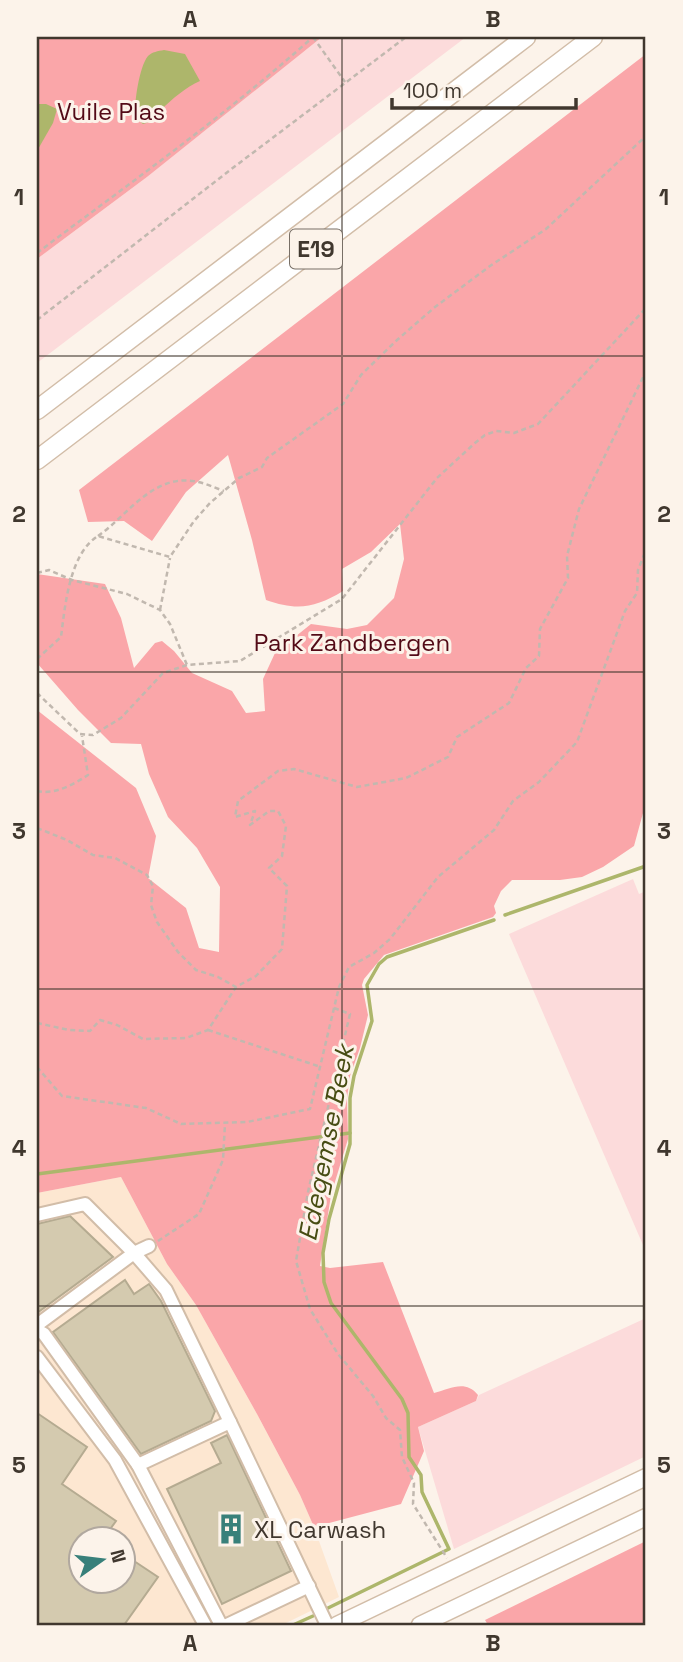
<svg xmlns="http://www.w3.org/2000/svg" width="683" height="1662" viewBox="0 0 683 1662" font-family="'Space Grotesk',sans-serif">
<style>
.built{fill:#fde7d1;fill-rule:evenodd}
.green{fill:#fcdbdb}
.forest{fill:#faa6a9}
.water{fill:#adb66b}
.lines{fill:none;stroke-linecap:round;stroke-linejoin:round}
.stream{stroke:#adb66b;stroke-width:3.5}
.building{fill:#d4caaf;stroke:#b5ab91;stroke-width:2}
.minor-casing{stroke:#d2bda8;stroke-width:16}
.major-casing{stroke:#d2bda8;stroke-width:19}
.highway-casing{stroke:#d2bda8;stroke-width:21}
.path{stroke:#c1b8af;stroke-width:2.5;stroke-dasharray:5 3.5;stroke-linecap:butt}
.minor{stroke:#fff;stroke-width:12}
.major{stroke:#fff;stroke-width:16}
.highway{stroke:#fff;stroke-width:18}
.grid{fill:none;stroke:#40372e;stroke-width:2;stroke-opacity:0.55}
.labels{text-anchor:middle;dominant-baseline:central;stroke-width:6;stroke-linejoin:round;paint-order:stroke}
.shield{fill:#fcf3ea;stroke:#786f66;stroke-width:2}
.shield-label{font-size:23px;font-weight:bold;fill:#40372e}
.park-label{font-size:24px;fill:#530a17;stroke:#fcf3ea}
.poi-label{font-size:24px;fill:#40372e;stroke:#fcf3ea;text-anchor:start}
.water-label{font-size:26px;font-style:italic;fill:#474c13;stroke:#fcf3ea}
.neatline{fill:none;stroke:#40372e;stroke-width:2.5}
.grid-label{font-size:23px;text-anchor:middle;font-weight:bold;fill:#40372e}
</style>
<rect width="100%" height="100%" fill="#fcf3ea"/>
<path class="built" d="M 121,1177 L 167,1264 L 196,1305 L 257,1414 L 300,1495 L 314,1527 L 339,1597 L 282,1625 L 37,1625 L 37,1193 ZM 80,1540 L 122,1540 L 122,1582 L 80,1582 Z"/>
<g class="green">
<polygon points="322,37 466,37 37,363 37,259 147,177"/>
<polygon points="633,879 639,894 646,891 646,1252 509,934"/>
<polygon points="646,1318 646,1456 454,1549 418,1427 476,1401 479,1395"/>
</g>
<g class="forest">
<polygon points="37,37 322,37 147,177 37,259"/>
<path d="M 646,54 L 646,802 L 634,846 L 603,867 L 582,877 L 560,880 L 512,880 L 501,891 L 494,906 L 496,913 L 493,917 L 384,955 L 364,979 L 362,985 L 368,1015 L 360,1048 L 350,1076 L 347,1098 L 348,1139 L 331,1195 L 320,1266 L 330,1268 L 383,1262 L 434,1393 C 450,1389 465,1379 478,1395 L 476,1401 L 418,1427 L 424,1451 L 401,1504 L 314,1527 L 300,1495 L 257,1414 L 196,1305 L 167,1264 L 121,1177 L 37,1193 L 37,710 L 136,788 L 156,836 L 148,878 L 186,908 L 199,948 L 219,952 L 220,887 L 197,848 L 168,817 L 149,774 L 141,744 L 111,743 L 78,710 L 37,663 L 37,574 L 105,584 L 121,618 L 134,668 L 155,643 L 162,641 L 174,651 L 192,673 L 232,691 L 246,713 L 265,711 L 263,679 L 275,653 L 311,624 L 347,629 L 367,625 L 394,598 L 404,559 L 400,524 L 371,552 L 342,569 L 343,591 C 315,608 297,611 266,600 L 252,540 L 228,455 L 186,492 L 152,541 L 124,521 L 88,522 L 79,490 Z"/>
<polygon points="646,1541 646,1625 488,1625 485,1620"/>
</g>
<g class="water">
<path d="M 164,50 L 185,54 L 200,81 C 186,87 172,99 161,110 C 154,116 153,122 143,124 L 135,118 C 134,104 139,67 148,56 C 152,52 158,51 164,50 Z"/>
<polygon points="37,104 46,104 57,109 53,123 37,151"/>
</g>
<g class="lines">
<g class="stream">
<polyline points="505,915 646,866"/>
<polyline points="37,1174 350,1133"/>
<polyline points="326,1609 449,1549 422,1492 421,1475 409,1457 408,1413 402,1399 331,1303 324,1282 323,1253 329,1219 350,1144 350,1098 354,1076 372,1021 367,985 379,964 387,957 494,920"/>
<polyline points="293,1625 313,1616"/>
</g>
</g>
<g class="building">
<polygon points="70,1216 113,1257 37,1313 37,1224"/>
<polygon points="125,1280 134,1294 149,1284 161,1301 215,1411 211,1421 141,1454 53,1332"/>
<polygon points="37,1413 87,1447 62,1484 116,1521 103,1539 80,1539 80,1581 122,1581 122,1553 158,1577 124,1625 37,1625"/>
<polygon points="227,1435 291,1571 222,1604 167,1489 221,1463 211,1443"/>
</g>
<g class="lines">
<g class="minor-casing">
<g id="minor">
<polyline points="37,1215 85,1204 134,1253 149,1246"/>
<polyline points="37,1325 134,1253 166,1290 230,1422"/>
<polyline points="37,1330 44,1334 138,1465"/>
<polyline points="37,1357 115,1460 205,1625"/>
<polyline points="221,1625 138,1465 230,1422 327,1625"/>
<polyline points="227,1625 309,1586"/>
</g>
</g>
<g class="major-casing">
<g id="major">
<polyline points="337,1625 646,1477"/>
<polyline points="420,1625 646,1517"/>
</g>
</g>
<g class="highway-casing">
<g id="highway">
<polyline points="37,410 526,37"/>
<polyline points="37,460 593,37"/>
</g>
</g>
<g class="path">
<polyline points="313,37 345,82"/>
<path d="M 37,253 C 130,183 226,115 313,37"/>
<polyline points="37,320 234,167 406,37"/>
<path d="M 98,536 C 127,516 152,475 193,481 C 203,482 215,488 224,491"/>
<polyline points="37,573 49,570 72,580 127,594 160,610 170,624 187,665"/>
<polyline points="160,610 170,558"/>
<path d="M 37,659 L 61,637 C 65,607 69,554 98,536 L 170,557 L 194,521 L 210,503 L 239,478 L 262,467 L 267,458 L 343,404 L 361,375 L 397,340 L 435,307 L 490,266 L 546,229 L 646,136"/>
<polyline points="37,693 80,734 93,735 121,718 163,673 187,665 240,661 342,599 437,478 475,443 485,435 496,431 514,433 538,424 646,308"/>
<path d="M 37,791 C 54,795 73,785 88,775 L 82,736"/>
<polyline points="37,828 67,840 93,855 115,858 147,875 153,886 151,905 157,922 178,952 196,970 218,977 236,987 256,976 282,949 287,886 269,868 282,856 286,826 278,811 269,811 250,825 255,811 235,817 238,801 278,771 294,769 357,787 406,778 448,757 457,737 509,703 526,668 539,656 540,629 568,578 567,556 579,509 646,371"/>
<polyline points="334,1008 350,1014 308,1192 296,1261 310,1309 338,1354 373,1396 386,1418 400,1430 402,1457 414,1483 413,1504 447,1558"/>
<polyline points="37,1023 69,1030 90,1031 100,1020 117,1025 143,1039 186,1038 208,1030 236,987"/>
<polyline points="208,1030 321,1067"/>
<polyline points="37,1067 62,1096 146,1108 181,1124 247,1122 310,1109 339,987 349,967 374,953 390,939 438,877 494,830 513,801 539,782 577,742 625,611 637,593 638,570 646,550"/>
<polyline points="158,1241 199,1214 223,1160 225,1124"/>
</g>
<use href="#minor" class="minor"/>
<use href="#major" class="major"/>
<use href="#highway" class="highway"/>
</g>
<path class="grid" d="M 342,37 L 342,1625M 37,356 L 646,356M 37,672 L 646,672M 37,989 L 646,989M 37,1306 L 646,1306"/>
<defs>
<g id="building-bare" transform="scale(2.415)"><path d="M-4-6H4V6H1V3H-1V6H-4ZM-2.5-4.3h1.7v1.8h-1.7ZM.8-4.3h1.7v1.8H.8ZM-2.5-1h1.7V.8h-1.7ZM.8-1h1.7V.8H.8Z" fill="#38807a" stroke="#fcf3ea" stroke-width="2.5" paint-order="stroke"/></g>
</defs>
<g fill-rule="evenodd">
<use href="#building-bare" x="231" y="1529"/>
</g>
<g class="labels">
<rect class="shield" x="290" y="229.5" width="52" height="39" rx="5"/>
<g class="shield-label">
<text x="316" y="249">E19</text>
</g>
<g class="park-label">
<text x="111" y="111">Vuile Plas</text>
<text x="352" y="642">Park Zandbergen</text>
</g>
<g class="poi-label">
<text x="254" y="1529">XL Carwash</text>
</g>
<g class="water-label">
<text transform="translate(326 1143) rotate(-79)">Edegemse Beek</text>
</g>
</g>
<rect width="683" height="1662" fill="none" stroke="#fcf3ea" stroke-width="77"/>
<g transform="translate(102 1560) rotate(76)"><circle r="33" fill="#fcf3ea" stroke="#b1a89f" stroke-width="2"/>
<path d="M0-5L12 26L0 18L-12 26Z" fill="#38807a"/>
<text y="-10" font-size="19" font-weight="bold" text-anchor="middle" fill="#40372e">N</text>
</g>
<path d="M392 98v10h184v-10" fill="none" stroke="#40372e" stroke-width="3.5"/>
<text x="403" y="98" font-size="21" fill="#40372e" stroke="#fcf3ea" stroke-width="5" paint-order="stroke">100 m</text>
<rect x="38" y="38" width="606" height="1586" class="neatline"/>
<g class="grid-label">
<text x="190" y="27">A</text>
<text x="493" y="27">B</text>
<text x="19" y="205">1</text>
<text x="664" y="205">1</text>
<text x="19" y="522">2</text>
<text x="664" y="522">2</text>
<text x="19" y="839">3</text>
<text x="664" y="839">3</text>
<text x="19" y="1156">4</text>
<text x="664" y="1156">4</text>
<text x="19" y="1473">5</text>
<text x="664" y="1473">5</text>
<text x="190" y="1651">A</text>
<text x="493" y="1651">B</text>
</g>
</svg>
